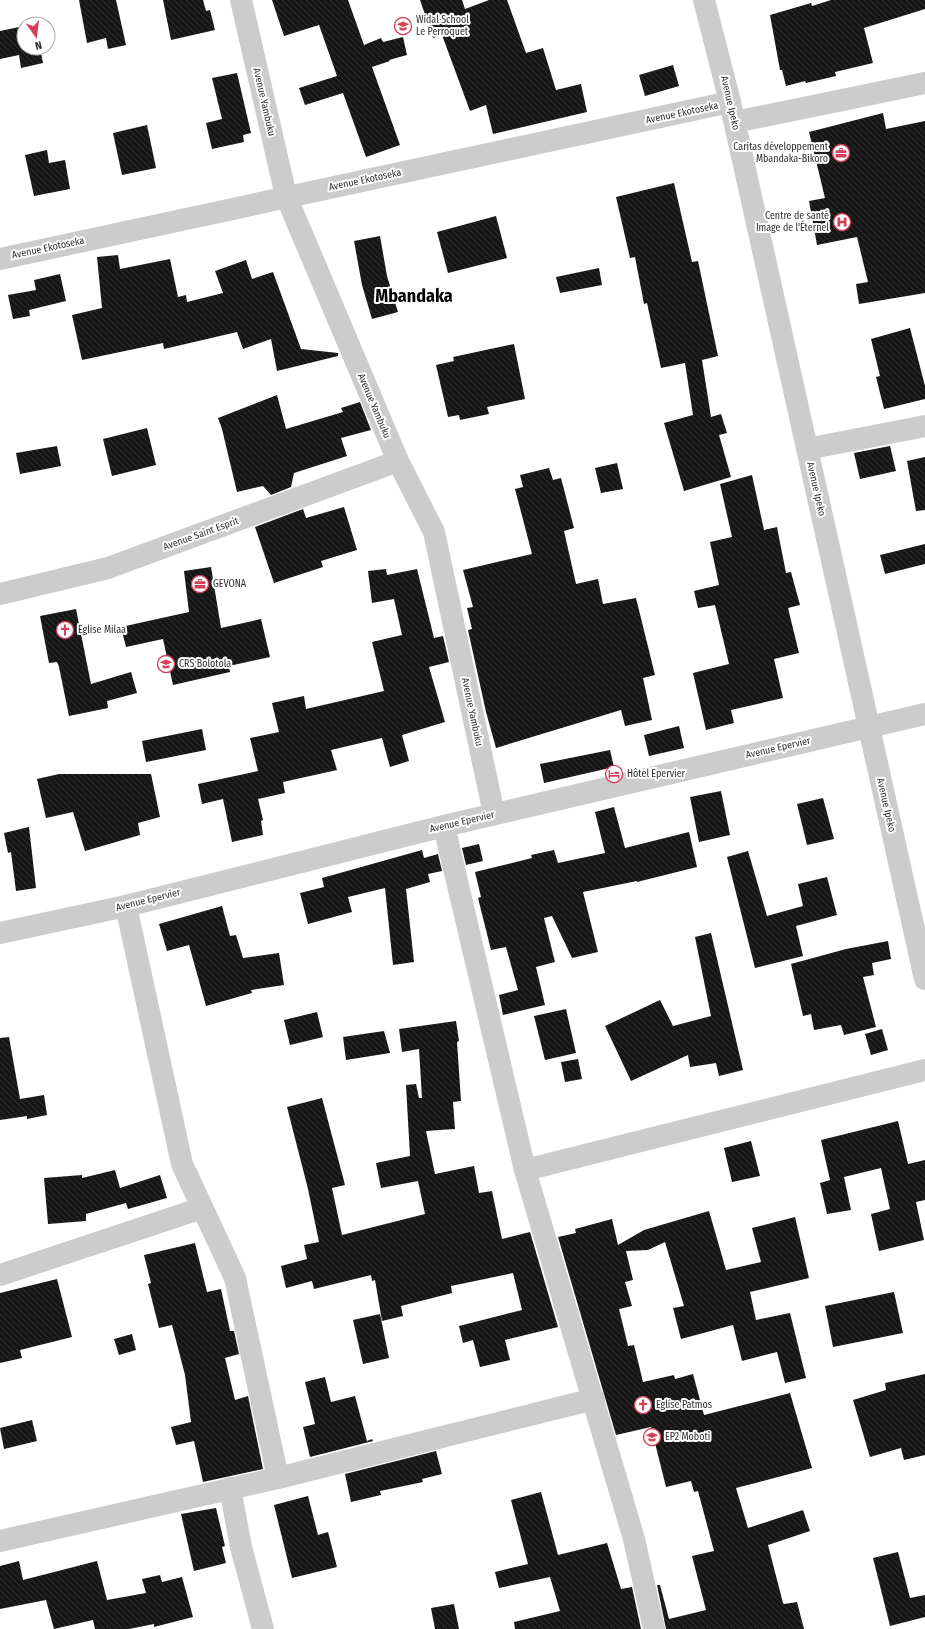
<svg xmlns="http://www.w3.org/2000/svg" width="925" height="1629" viewBox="0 0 925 1629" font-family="'Fira Sans Condensed',sans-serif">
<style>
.building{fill:url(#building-back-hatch)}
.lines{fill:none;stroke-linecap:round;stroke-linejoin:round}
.minor{stroke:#ccc;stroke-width:22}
.labels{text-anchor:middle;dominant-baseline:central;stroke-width:4;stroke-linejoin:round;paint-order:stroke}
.poi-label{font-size:10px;fill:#2f2f2f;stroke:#fff;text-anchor:start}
.street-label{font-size:10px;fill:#2f2f2f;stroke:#fff}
.town-label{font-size:18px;font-weight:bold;fill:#000;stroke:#fff}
</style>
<defs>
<pattern id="building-back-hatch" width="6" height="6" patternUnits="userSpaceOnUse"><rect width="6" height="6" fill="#161616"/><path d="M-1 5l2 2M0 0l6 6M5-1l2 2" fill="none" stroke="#303030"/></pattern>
</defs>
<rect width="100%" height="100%" fill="#fff"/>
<g class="building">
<polygon points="79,0 116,0 126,45 108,49 106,38 87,43"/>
<polygon points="163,0 203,0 206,11 210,10 215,30 171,40"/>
<polygon points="272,0 348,0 364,45 381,38 383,42 403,37 407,55 389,60 390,61 372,67 400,145 366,157 343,93 305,105 299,88 337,76 319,25 284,36"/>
<polygon points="420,0 462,0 465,9 489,0 507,0 526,53 543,48 556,90 581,84 587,112 493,134 486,105 470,111 442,35 433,38"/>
<polygon points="831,0 925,0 925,9 864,28 873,63 835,72 836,76 806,83 805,81 786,86 782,70 780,70 770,15 811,3 812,6"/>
<polygon points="24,26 24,48 40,48 43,63 21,68 19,55 0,59 0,31"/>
<polygon points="673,65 679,86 645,96 639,75"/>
<polygon points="237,73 251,133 243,135 244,142 212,149 206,123 222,119 212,78"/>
<polygon points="883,113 886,129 925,121 925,293 859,304 856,284 868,282 857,237 817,245 809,201 825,198 809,132"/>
<polygon points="147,125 156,168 122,175 113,133"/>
<polygon points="47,150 49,163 65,160 70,189 34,196 25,155"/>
<polygon points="674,183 692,262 698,261 718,356 702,360 711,417 721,414 727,433 719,435 731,477 684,491 664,423 693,415 685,363 661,368 647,303 644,304 635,257 630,258 616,197"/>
<polygon points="496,216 507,258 448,273 437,232"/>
<polygon points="380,236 387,276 398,312 372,319 362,285 354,241"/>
<polygon points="118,255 120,269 170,259 178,297 186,295 187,302 223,293 215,271 246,260 252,279 273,272 301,349 338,353 338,356 277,371 271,339 243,349 237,332 164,349 163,343 82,360 72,315 102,308 97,257"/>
<polygon points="599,268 602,285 560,293 556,277"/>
<polygon points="60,274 66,301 29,310 30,316 13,319 8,295 36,290 34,280"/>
<polygon points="910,328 925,386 925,399 884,409 876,377 880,376 871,339"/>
<polygon points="514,344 525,399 487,407 489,414 460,420 459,415 448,417 436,365 454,361 453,357"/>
<polygon points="277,395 286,429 343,412 341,408 360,402 371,430 341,438 347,456 294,473 291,487 271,495 263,486 237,492 222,429 218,418"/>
<polygon points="147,428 156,465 112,476 103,439"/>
<polygon points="57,446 61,466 20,474 16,453"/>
<polygon points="890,446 896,471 860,479 854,453"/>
<polygon points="925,457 925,510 916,511 907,461"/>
<polygon points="617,463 623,489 601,493 595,468"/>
<polygon points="549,468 553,480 561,478 574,528 564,531 576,584 598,579 603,604 636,598 655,675 643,678 652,720 625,726 621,710 496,748 486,712 468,630 472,629 467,608 473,607 463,570 532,554 515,489 523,487 520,475"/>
<polygon points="752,475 764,530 777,527 786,573 791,572 800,605 788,608 799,653 774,659 783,698 731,710 734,723 706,730 693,673 729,664 715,605 698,608 694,591 719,585 710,542 732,537 720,484"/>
<polygon points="344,507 357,550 321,561 323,567 274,583 255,527 303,509 306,518"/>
<polygon points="925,544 925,564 885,574 880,555"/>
<polygon points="211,567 221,628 261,619 270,657 229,666 230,672 173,685 163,639 126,647 121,627 189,612 184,571"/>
<polygon points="386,569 387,575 417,569 434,638 443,636 449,662 429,667 445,722 402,735 409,761 390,767 382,738 331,750 337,770 283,782 285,793 258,799 263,820 261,821 263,835 232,842 223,799 202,804 198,784 258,771 250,738 279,732 272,703 304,696 306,709 384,691 372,642 402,635 394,599 372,603 368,571"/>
<polygon points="76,609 91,684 131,672 137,693 107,701 108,708 69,716 59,667 57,662 49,663 40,616"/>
<polygon points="679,726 684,748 649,756 644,735"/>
<polygon points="202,729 206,750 146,762 142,741"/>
<polygon points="610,750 614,767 544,783 540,764"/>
<polygon points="59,774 151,774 160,817 138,823 140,835 85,851 73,812 46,818 37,779"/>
<polygon points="721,791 730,835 699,842 690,797"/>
<polygon points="823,798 834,839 807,845 797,804"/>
<polygon points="614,807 625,848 689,832 697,867 637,882 637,881 583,892 598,952 572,958 552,916 544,918 555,962 536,967 545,1005 503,1015 499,995 518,990 506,947 491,950 478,898 481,897 475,872 532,858 531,855 554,850 558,863 605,853 595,812"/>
<polygon points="29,827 36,888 16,891 11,852 8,853 4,833"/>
<polygon points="479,844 483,861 466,865 462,848"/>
<polygon points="422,850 424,858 438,854 442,871 428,874 430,882 406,889 414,962 393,965 385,888 348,897 352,912 308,924 300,893 324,887 322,878"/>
<polygon points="748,851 767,916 803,906 798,884 827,877 837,915 796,926 803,956 755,968 727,857"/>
<polygon points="222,906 230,936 236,935 243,958 279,953 284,985 251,990 252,993 206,1006 189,945 167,951 159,924"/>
<polygon points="711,933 743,1070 719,1076 716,1063 690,1067 688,1055 631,1081 605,1026 660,1000 673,1026 711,1016 695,937"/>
<polygon points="888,941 891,959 872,963 874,975 863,977 876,1027 844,1035 841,1025 814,1030 811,1014 803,1016 791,964 846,949"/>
<polygon points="566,1009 576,1053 545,1060 534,1016"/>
<polygon points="317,1012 323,1037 290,1045 284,1020"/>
<polygon points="456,1021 459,1041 457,1042 461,1101 453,1102 455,1129 426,1131 435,1174 474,1166 479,1193 492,1191 502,1239 530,1232 558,1327 505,1340 510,1360 480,1367 473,1340 463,1343 459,1326 522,1310 513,1273 451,1286 452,1293 401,1306 403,1316 382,1321 375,1280 372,1281 371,1275 314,1289 312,1281 286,1288 281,1266 307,1259 304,1245 319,1242 308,1189 287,1107 322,1098 345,1185 332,1188 342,1235 425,1214 418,1181 381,1188 376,1163 410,1156 406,1085 416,1084 419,1098 422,1098 419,1049 402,1052 399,1029"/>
<polygon points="882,1029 888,1050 871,1055 865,1034"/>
<polygon points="384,1031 390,1053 346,1060 343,1037"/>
<polygon points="9,1037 20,1099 44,1095 47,1115 27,1119 27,1116 0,1120 0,1038"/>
<polygon points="578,1059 582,1079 565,1082 561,1062"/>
<polygon points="898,1121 908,1164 925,1160 925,1200 916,1202 924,1240 879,1251 871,1214 890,1209 881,1168 844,1177 851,1210 827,1214 820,1183 830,1180 821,1140"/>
<polygon points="751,1141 760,1176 732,1182 724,1148"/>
<polygon points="115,1170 120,1188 160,1175 167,1198 128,1209 126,1203 86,1214 86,1221 48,1224 44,1178 82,1175 82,1178"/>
<polygon points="709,1211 726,1270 761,1262 752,1228 795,1217 809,1278 750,1292 756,1320 790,1313 806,1378 785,1383 777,1352 742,1361 733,1325 681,1339 673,1308 684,1306 665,1242 648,1250 626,1251 633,1280 625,1282 632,1306 619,1309 628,1346 634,1345 643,1382 674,1375 675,1379 693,1374 704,1415 790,1393 812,1468 736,1488 748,1528 803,1510 810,1531 768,1545 783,1603 784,1604 797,1602 804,1629 666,1629 657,1585 660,1585 669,1619 706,1610 692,1556 714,1551 698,1491 694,1492 691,1481 666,1487 651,1427 616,1435 558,1237 576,1233 575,1229 612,1219 618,1245 644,1230"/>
<polygon points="195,1243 207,1292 221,1289 230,1331 234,1331 239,1354 225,1358 235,1400 248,1396 263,1469 203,1482 194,1441 176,1445 171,1427 191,1422 185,1375 172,1325 159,1328 148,1284 151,1283 144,1255"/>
<polygon points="57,1279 72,1337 20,1350 22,1358 0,1363 0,1293"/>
<polygon points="894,1292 903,1333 833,1347 825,1306"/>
<polygon points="380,1314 389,1358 363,1364 353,1320"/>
<polygon points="132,1334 136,1350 119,1355 114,1339"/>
<polygon points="925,1374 925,1455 904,1460 901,1448 870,1457 853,1400 886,1390 885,1383"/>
<polygon points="325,1377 331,1402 355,1396 367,1441 372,1439 373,1441 310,1457 303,1427 315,1424 305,1382"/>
<polygon points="32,1420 37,1441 4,1449 0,1428"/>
<polygon points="436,1451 442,1474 422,1479 423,1482 380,1491 381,1495 351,1502 345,1474"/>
<polygon points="541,1492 558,1555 607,1543 621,1589 632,1587 641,1629 515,1629 514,1622 560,1611 550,1577 499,1588 495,1572 528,1564 511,1500"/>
<polygon points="308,1496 318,1535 328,1532 337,1567 292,1578 274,1505"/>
<polygon points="216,1508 225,1546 222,1547 226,1563 194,1571 181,1514"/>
<polygon points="898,1552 910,1598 925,1595 925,1617 890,1626 873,1558"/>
<polygon points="19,1561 23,1580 97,1561 107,1600 146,1593 142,1579 160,1575 162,1582 182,1577 193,1617 154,1627 154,1624 129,1629 95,1629 93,1620 54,1629 46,1600 0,1609 0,1566"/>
<polygon points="454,1604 459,1629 435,1629 431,1608"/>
</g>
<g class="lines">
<g class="minor">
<polyline points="241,0 286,196 398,461 434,532 494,814"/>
<polyline points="704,0 730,102 925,979"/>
<polyline points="735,122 925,83"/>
<polyline points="0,259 730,102"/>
<polyline points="807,449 925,426"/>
<polyline points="0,594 108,568 398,461"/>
<polyline points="444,826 525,1170 634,1539 654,1629"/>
<polyline points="126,906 182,1164 235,1278 278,1478"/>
<polyline points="0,933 126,906 444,826 925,714"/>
<polyline points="525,1170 925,1070"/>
<polyline points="0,1275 202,1208"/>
<polyline points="230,1488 241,1547 263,1629"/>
<polyline points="0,1541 278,1478 594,1399"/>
</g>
</g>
<defs>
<g id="school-ring" transform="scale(0.9)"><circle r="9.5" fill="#fff" stroke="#d73f58" stroke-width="1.5"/><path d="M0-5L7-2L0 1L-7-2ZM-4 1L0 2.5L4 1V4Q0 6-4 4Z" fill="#d73f58"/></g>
<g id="office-ring" transform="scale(0.9)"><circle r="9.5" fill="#fff" stroke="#d73f58" stroke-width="1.5"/><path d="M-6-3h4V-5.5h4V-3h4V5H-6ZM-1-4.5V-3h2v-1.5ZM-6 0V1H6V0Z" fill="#d73f58"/></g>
<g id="hospital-ring" transform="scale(0.9)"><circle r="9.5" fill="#fff" stroke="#d73f58" stroke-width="1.5"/><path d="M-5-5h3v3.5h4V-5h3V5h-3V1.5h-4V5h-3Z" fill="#d73f58"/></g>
<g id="church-ring" transform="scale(0.9)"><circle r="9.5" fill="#fff" stroke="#d73f58" stroke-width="1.5"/><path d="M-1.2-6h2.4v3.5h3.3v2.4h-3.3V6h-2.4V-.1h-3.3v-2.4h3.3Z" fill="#d73f58"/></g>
<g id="hotel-ring" transform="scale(0.9)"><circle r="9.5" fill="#fff" stroke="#d73f58" stroke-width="1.5"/><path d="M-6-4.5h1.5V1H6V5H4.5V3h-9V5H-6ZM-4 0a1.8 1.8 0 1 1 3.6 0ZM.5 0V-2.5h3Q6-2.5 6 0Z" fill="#d73f58"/></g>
</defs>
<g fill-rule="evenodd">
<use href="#school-ring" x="403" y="26"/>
<use href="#office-ring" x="841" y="153"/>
<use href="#hospital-ring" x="842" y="222"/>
<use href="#office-ring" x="200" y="584"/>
<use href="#church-ring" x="65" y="630"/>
<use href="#school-ring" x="166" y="664"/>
<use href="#hotel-ring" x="614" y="774"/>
<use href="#church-ring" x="643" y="1405"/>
<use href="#school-ring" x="652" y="1437"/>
</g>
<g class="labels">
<g class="poi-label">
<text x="416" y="20">Widal School<tspan x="416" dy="12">Le Perroquet</tspan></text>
<text x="828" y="147" text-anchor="end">Caritas développement<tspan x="828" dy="12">Mbandaka-Bikoro</tspan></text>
<text x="829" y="216" text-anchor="end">Centre de santé<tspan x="829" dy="12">Image de l'Éternel</tspan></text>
<text x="213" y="584">GEVONA</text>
<text x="78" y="630">Eglise Milaa</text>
<text x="179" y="664">CRS Bolotola</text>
<text x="627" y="774">Hôtel Epervier</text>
<text x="656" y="1405">Eglise Patmos</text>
<text x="665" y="1437">EP2 Moboti</text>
</g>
<g class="street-label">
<text transform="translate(264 102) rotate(77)">Avenue Yambuku</text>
<text transform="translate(730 103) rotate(77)">Avenue Ipeko</text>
<text transform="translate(682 113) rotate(-12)">Avenue Ekotoseka</text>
<text transform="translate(365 180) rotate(-12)">Avenue Ekotoseka</text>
<text transform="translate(48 248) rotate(-12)">Avenue Ekotoseka</text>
<text transform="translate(374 406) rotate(67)">Avenue Yambuku</text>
<text transform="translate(816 489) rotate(77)">Avenue Ipeko</text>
<text transform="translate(201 534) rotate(-20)">Avenue Saint Esprit</text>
<text transform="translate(472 712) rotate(78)">Avenue Yambuku</text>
<text transform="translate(778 748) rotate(-13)">Avenue Epervier</text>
<text transform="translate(886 805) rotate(77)">Avenue Ipeko</text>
<text transform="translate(462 822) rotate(-13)">Avenue Epervier</text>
<text transform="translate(148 900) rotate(-14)">Avenue Epervier</text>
</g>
<g class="town-label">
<text x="414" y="296">Mbandaka</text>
</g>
</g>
<g transform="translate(36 36) rotate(166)"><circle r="19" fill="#ffffff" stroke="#acacac"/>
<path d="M0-3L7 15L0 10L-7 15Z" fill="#d73f58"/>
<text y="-6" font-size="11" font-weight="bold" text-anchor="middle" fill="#2f2f2f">N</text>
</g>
</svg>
